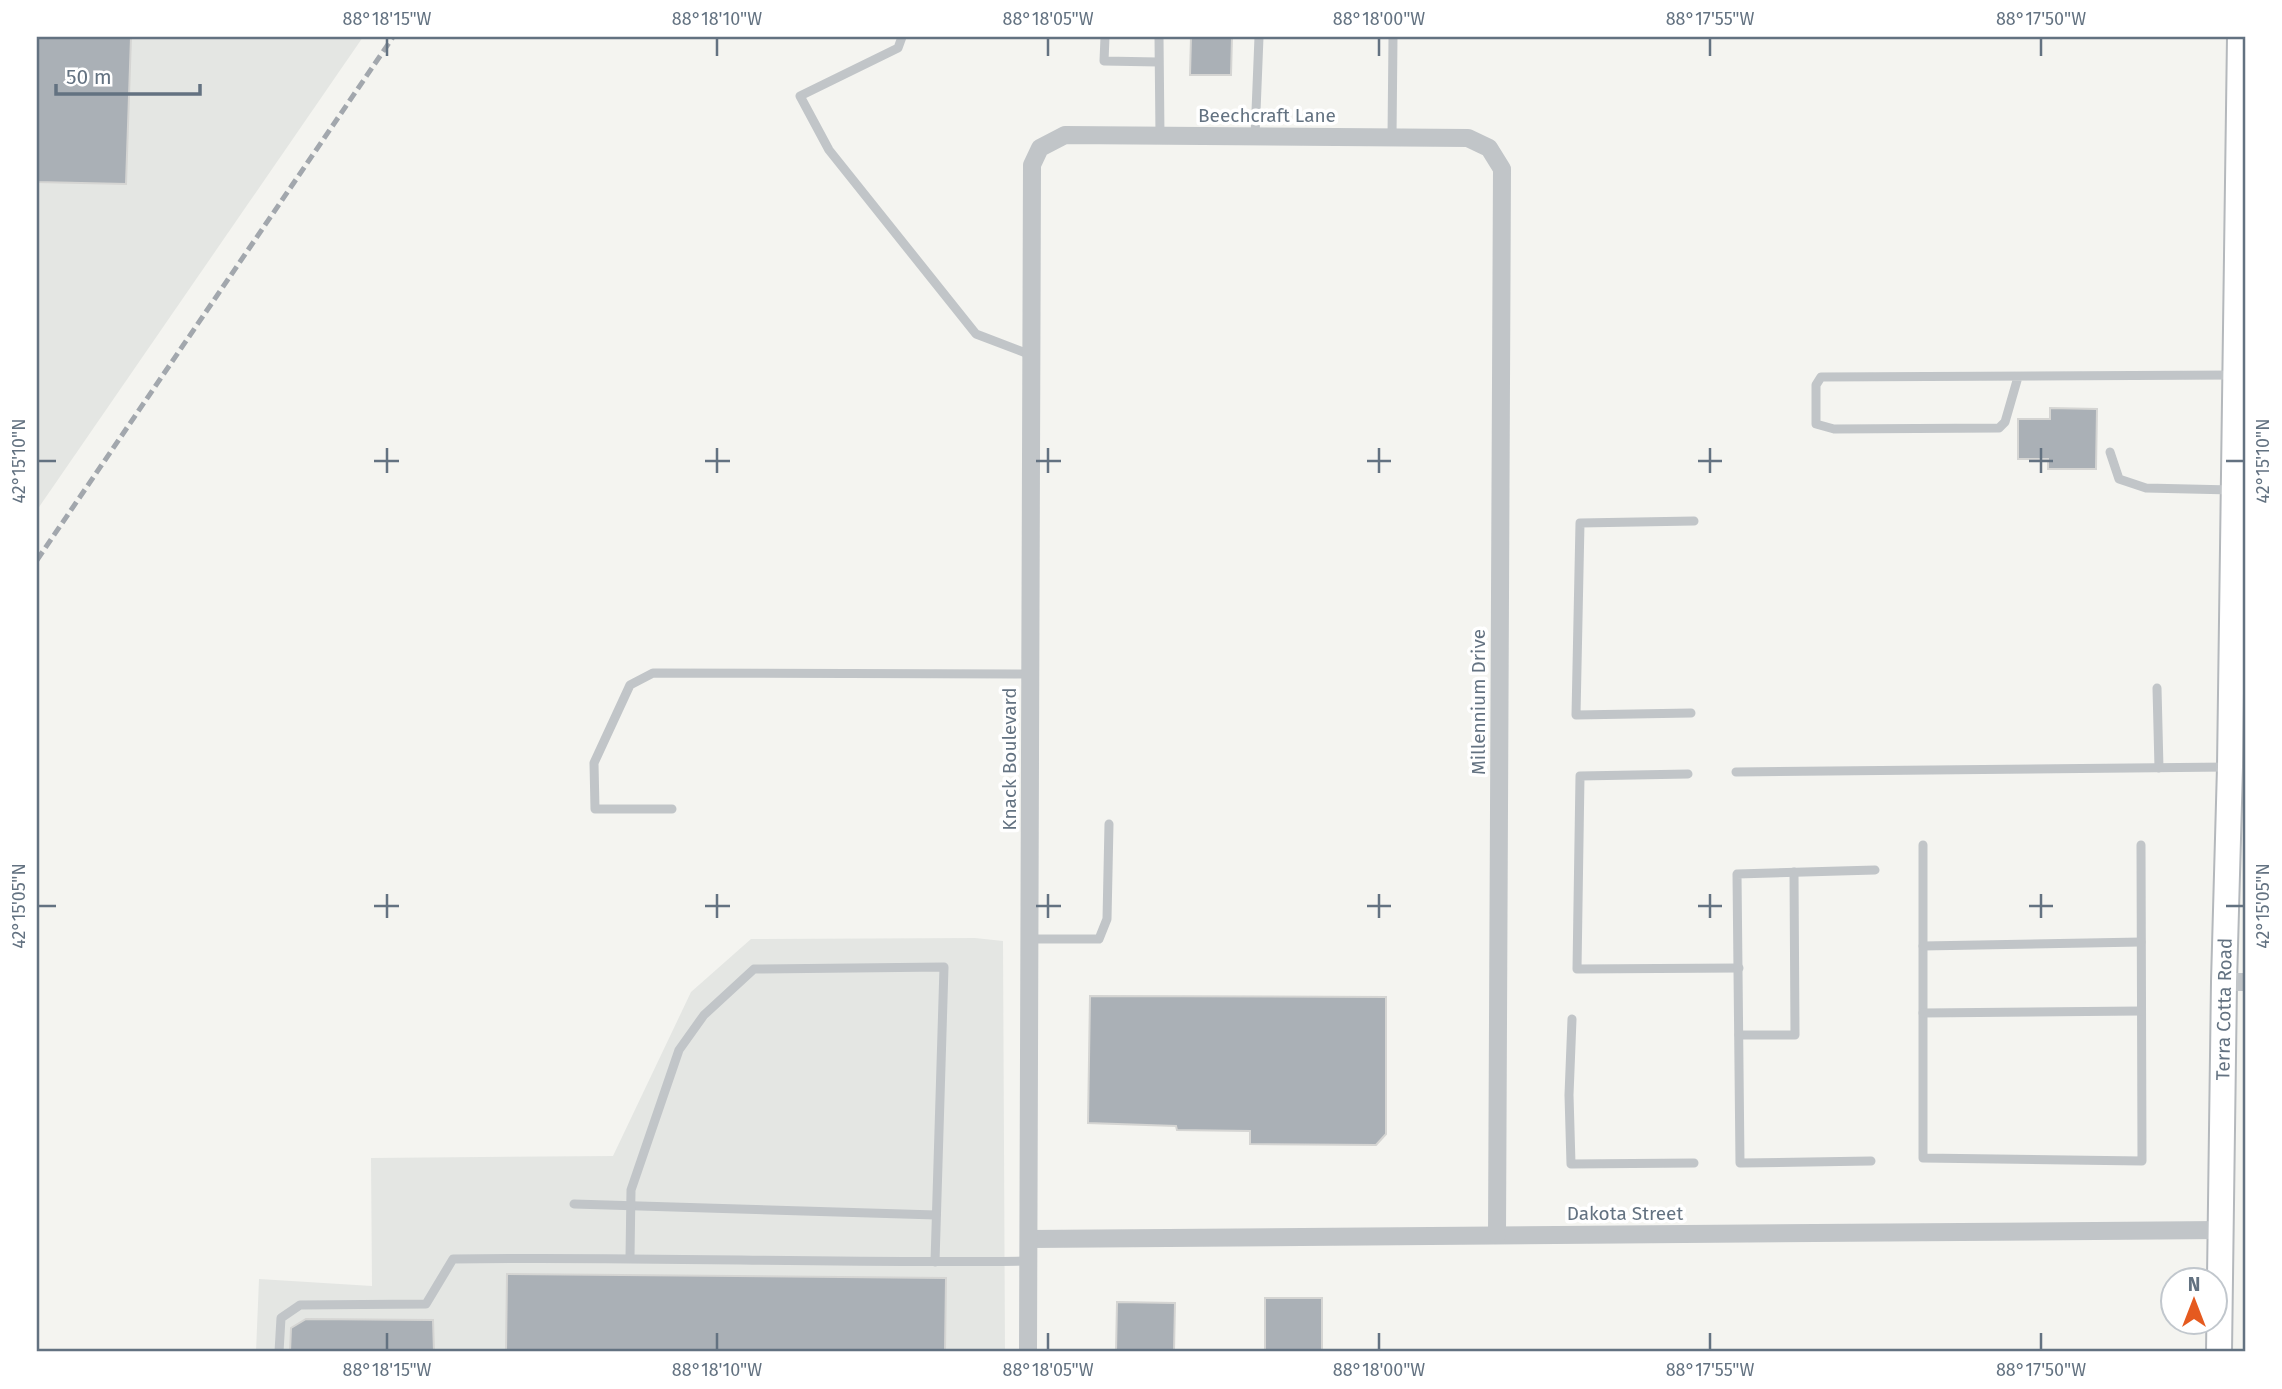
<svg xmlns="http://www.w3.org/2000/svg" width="2282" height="1389" viewBox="0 0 2282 1389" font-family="'Fira Sans',sans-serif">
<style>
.built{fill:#e4e6e3}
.building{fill:#aab0b6;stroke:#d5d5d3;stroke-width:2}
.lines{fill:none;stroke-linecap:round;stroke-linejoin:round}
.secondary-casing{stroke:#b4b8bc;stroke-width:28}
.lane{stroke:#c1c5c8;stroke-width:9}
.street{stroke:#c1c5c8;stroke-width:18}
.secondary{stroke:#fff;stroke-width:24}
.rail{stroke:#a2a7ad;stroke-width:5;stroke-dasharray:10 5;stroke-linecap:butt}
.ticks{fill:none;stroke:#637281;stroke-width:2.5}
.labels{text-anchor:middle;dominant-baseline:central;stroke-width:7;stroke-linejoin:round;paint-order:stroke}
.street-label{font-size:19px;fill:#637281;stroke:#fff}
.neatline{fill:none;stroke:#637281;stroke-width:2.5}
.ticks-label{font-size:18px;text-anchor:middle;fill:#637281}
</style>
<rect width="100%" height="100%" fill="#f4f4f0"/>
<g class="built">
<polygon points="37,37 363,37 37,510"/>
<polygon points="975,938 1003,941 1005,1352 256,1352 259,1279 372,1286 371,1158 613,1156 691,992 751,939"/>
</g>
<g class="building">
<polygon points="37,37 131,37 126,184 37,182"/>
<polygon points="1191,37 1232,37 1231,75 1190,75"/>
<polygon points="2050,408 2097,409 2096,469 2048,469 2048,459 2018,459 2018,419 2050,419"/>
<polygon points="1090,996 1386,997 1386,1134 1376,1145 1250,1144 1250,1131 1177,1130 1176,1126 1088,1123"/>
<polygon points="507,1274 946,1278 945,1352 506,1352"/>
<rect x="1265" y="1298" width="57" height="54"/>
<polygon points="1117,1302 1175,1303 1174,1352 1116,1352"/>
<polygon points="306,1319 433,1320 434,1352 290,1352 291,1328"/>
</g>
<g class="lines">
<g class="secondary-casing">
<polyline id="secondary" points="2219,1352 2224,982 2230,767 2240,37"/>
</g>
<g class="lane">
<polyline points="902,37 898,48 800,96 829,150 976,334 1031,355"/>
<polyline points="1105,37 1104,61 1158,62"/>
<polyline points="1159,37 1160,136"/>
<polyline points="1255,136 1259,37"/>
<polyline points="1392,137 1393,37"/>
<polyline points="2018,377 2005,422 1999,428 1834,429 1816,424 1816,385 1821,377 2234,375"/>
<polyline points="2110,452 2119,479 2146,488 2232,490"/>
<polyline points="2157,688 2159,768"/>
<polyline points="1691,713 1576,715 1580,523 1694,521"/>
<polyline points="1736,772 2228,767"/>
<polyline points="1688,774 1580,776 1577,969 1739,968"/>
<polyline points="672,809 595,809 594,763 630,685 653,673 1030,674"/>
<polyline points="1923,845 1923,1158 2142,1161 2141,845"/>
<polyline points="1030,939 1099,939 1107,919 1109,824"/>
<polyline points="1923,946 2141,942"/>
<polyline points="1923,1013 2141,1011"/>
<polyline points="1572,1019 1569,1095 1571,1164 1694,1163"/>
<polyline points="1739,1035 1795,1035 1794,872"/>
<polyline points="1871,1161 1740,1163 1737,874 1875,870"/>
<polyline points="574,1204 936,1215"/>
<polyline points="630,1257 631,1190 679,1050 704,1015 754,969 944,967 935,1262"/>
<path d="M 279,1352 L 281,1318 L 300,1305 L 426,1304 L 453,1259 C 645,1256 837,1264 1029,1261"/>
</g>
<g class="street">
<polyline points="2224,982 2245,982"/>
<polyline points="1029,1239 2221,1230"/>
<polyline points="1028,1352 1032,165 1040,148 1065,135 1468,138 1489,148 1502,169 1497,1235"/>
</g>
<use href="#secondary" class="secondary"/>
<polyline class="rail" points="37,560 393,37"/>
</g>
<path class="ticks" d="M 387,38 L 387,56M 717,38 L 717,56M 1048,38 L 1048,56M 1379,38 L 1379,56M 1710,38 L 1710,56M 2041,38 L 2041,56M 387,448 L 387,473M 717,448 L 717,473M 1048,448 L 1048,473M 1379,448 L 1379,473M 1710,448 L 1710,473M 2041,448 L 2041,473M 38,461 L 56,461M 374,461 L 399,461M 705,461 L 730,461M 1036,461 L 1061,461M 1367,461 L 1391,461M 1698,461 L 1722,461M 2029,461 L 2053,461M 2226,461 L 2244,461M 387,894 L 387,918M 717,894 L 717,918M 1048,894 L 1048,918M 1379,894 L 1379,918M 1710,894 L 1710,918M 2041,894 L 2041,918M 38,906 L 56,906M 374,906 L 399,906M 705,906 L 730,906M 1036,906 L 1061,906M 1367,906 L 1391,906M 1698,906 L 1722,906M 2029,906 L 2053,906M 2226,906 L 2244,906M 387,1333 L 387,1350M 717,1333 L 717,1350M 1048,1333 L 1048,1350M 1379,1333 L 1379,1350M 1710,1333 L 1710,1350M 2041,1333 L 2041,1350"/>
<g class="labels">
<g class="street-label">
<text x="1267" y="115">Beechcraft Lane</text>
<text transform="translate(1478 702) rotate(-90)">Millennium Drive</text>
<text transform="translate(1009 759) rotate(-90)">Knack Boulevard</text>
<text transform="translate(2224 1009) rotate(-89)">Terra Cotta Road</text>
<text x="1625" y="1213">Dakota Street</text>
</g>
</g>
<rect width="2282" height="1389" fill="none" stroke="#ffffff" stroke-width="77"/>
<g transform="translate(2194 1301)"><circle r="33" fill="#ffffff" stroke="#c1c7cd" stroke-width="2"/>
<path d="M0-5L12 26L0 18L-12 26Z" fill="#e55a1f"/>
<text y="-10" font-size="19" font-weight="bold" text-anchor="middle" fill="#637281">N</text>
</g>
<path d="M56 84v10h144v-10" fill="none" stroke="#637281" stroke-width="3.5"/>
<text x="66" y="84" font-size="21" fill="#637281" stroke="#ffffff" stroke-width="5" paint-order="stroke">50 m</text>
<rect x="38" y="38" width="2206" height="1312" class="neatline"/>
<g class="ticks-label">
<text x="387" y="25">88°18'15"W</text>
<text x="717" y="25">88°18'10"W</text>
<text x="1048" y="25">88°18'05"W</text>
<text x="1379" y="25">88°18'00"W</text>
<text x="1710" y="25">88°17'55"W</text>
<text x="2041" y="25">88°17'50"W</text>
<text transform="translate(19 461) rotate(-90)" y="6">42°15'10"N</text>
<text transform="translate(2263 461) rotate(-90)" y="6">42°15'10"N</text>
<text transform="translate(19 906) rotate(-90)" y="6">42°15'05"N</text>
<text transform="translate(2263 906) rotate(-90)" y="6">42°15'05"N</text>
<text x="387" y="1376">88°18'15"W</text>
<text x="717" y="1376">88°18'10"W</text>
<text x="1048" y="1376">88°18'05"W</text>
<text x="1379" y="1376">88°18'00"W</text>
<text x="1710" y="1376">88°17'55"W</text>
<text x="2041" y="1376">88°17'50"W</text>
</g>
</svg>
